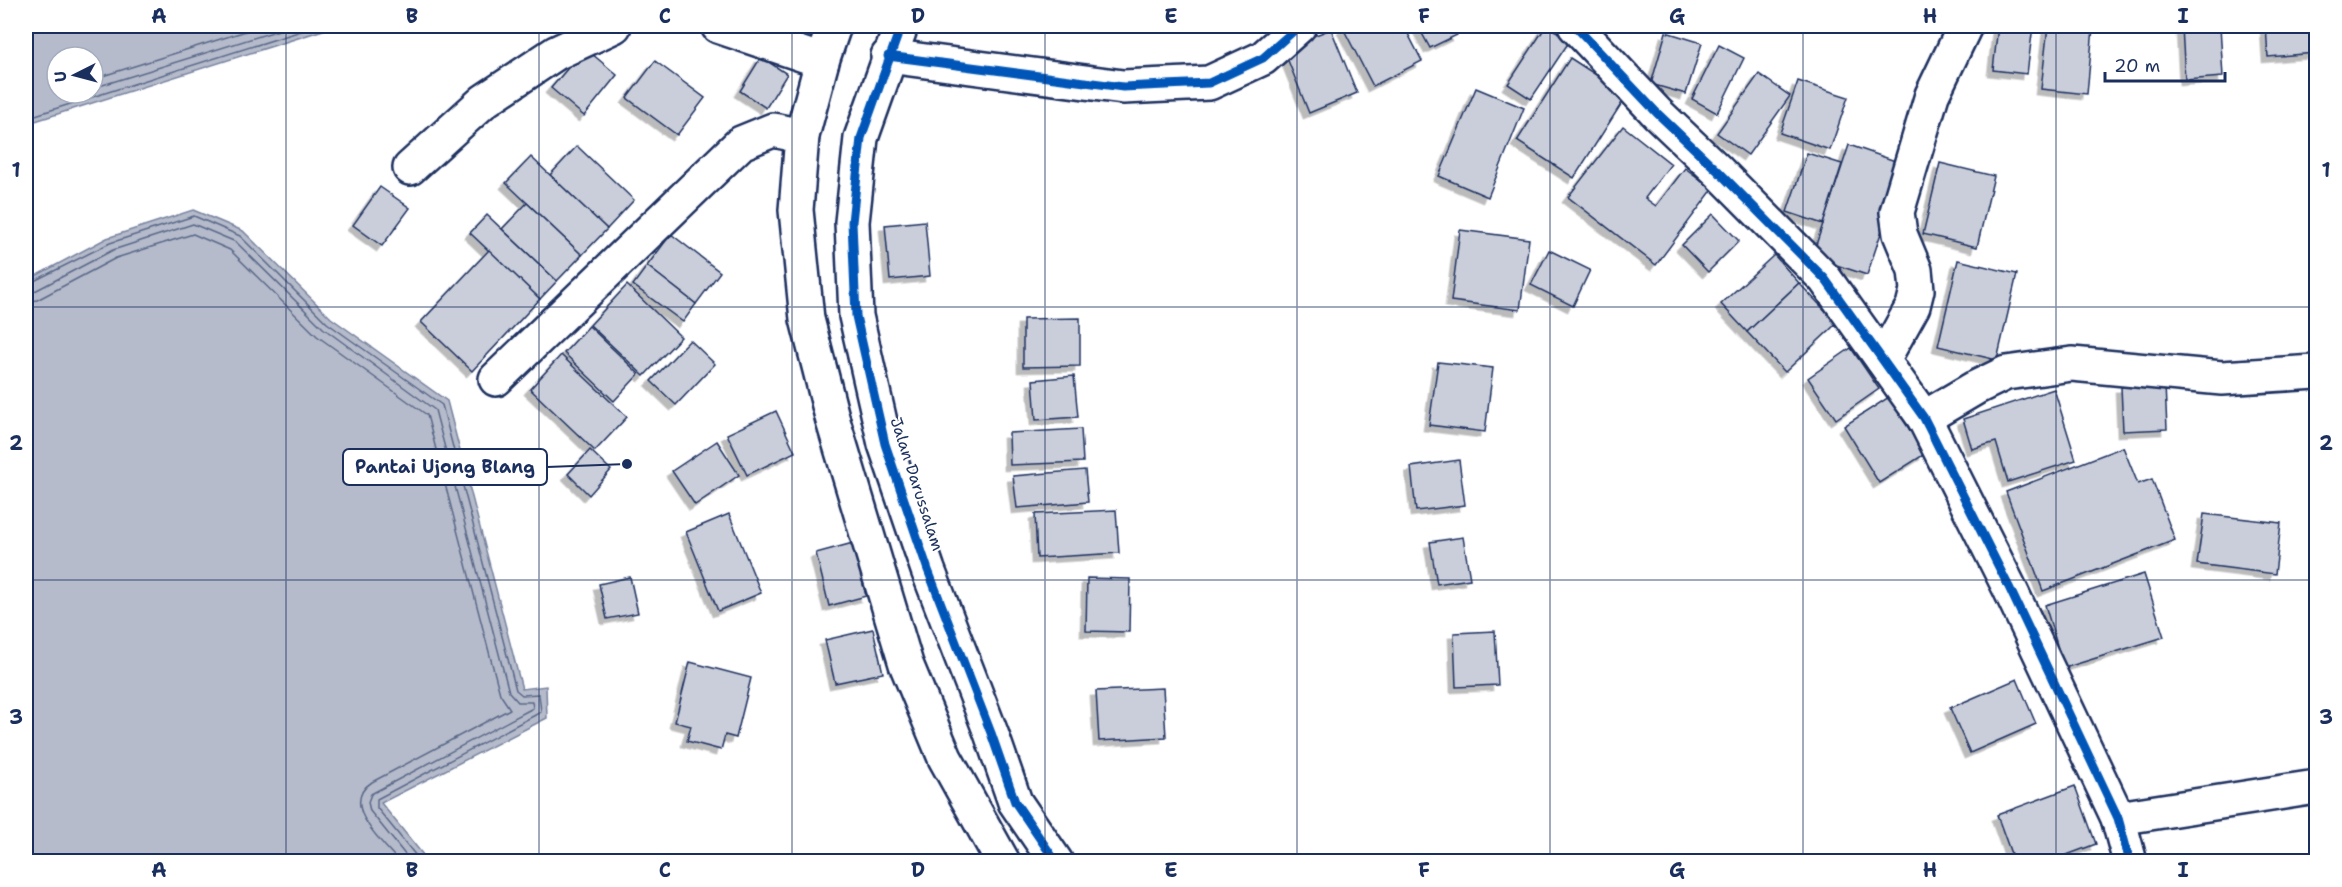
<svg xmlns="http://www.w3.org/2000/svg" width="2342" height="887" viewBox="0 0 2342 887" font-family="'Shantell Sans',sans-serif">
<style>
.water{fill:#b5bbca;stroke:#77839f;stroke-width:1.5;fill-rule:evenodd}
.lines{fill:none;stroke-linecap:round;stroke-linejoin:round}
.shore{stroke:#596789;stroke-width:1.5}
.building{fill:#caceda;stroke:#1b2f5e;stroke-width:1.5;filter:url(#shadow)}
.street-casing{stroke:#1b2f5e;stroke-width:38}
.secondary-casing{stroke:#1b2f5e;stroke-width:38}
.street{stroke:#fff;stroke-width:33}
.secondary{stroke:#fff;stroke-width:33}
.cycleway-casing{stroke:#fff;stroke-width:13}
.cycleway{stroke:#0057b8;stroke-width:9}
.grid{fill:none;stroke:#1b2f5e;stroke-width:1.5;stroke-opacity:0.55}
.labels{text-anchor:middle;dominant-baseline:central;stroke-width:4.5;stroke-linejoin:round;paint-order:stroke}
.street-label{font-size:16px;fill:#1b2f5e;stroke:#fff}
.leader{fill:none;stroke:#1b2f5e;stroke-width:2}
.callout-dot{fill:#1b2f5e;stroke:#fff;stroke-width:2}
.callout{fill:#fff;stroke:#1b2f5e;stroke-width:2}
.callout-label{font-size:18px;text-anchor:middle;font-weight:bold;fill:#1b2f5e}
.neatline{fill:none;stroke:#1b2f5e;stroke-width:2}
.grid-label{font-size:20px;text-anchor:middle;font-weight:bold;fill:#1b2f5e}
</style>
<defs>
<filter id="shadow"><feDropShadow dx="-5.5" dy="5.5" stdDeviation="0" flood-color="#0004"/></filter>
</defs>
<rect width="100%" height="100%" fill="#fff"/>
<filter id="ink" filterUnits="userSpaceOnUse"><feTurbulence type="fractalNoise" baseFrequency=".0167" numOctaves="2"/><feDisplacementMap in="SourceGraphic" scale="12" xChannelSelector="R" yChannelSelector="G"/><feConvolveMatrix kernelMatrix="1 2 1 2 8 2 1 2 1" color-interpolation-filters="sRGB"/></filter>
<g filter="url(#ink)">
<g class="water">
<path d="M 26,26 L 336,26 L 26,124 ZM 57,57 L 93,57 L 93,93 L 57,93 Z"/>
<polygon points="193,210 243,231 331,318 447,401 522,689 546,686 547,718 381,803 428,861 26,861 26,281 107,238"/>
</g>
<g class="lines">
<g class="shore">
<polyline points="93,79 262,26"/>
<polyline points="93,88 292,26"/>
<polyline points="26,118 317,26"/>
<polyline points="26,285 110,243 194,216 240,236 327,323 442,405 516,690 522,695 539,694 541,712 377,799 377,808 421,862"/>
<polyline points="26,293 33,292 113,250 193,224 236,242 323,328 435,410 509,692 518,702 532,702 533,708 371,794 368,802 370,811 411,862"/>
<path d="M 26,302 L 37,300 L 116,258 L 193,234 L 230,250 L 317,336 L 427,415 L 500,694 L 510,709 L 372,782 C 338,804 383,842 399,862"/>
</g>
</g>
<g class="building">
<polygon points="1348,26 1404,26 1422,61 1373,86 1343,28"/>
<polygon points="1418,26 1452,26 1457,35 1430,48"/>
<polygon points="1546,26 1571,39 1531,99 1508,84"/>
<polygon points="1998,26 2033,26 2027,74 1993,70"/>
<polygon points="2048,26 2093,28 2087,94 2041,89"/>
<polygon points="2220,26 2223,77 2185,80 2182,27"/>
<polygon points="2266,26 2316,26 2316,53 2268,57"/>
<polygon points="1331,29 1357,93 1309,113 1283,48"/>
<polygon points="1666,32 1702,43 1686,94 1651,84"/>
<polygon points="1719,45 1744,58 1717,113 1692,99"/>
<polygon points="585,48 617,75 584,116 551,88"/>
<polygon points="761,57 787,74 766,108 740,91"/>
<polygon points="1570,58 1627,95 1574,178 1517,141"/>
<polygon points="655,61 705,98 677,135 627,98"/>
<polygon points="1759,74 1790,96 1748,155 1717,133"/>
<polygon points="1798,81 1848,97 1830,150 1780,133"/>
<polygon points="1476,88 1524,108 1488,197 1439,176"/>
<polygon points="1623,126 1671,164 1645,198 1656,206 1685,168 1713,189 1656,265 1568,197"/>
<polygon points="1849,145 1904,164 1867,275 1812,257"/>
<polygon points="577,146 634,200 607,229 550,175"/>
<polygon points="1807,153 1842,164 1823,224 1787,212"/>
<polygon points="531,157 607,229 582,255 506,183"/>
<polygon points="1940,163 1994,176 1977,247 1923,234"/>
<polygon points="380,187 410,208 382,246 353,225"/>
<polygon points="527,203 582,255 557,281 502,229"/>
<polygon points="1713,214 1739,241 1708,272 1682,245"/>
<polygon points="487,215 557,281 540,299 470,233"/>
<polygon points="925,221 930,276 890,280 885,225"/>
<polygon points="1460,230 1529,239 1520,310 1451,301"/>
<polygon points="671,234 720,272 696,304 647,266"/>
<polygon points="489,250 540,299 472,371 421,322"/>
<polygon points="1549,250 1590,270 1573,306 1531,285"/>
<polygon points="1774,255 1799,283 1747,332 1721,304"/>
<polygon points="1958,260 2017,274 1997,360 1938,346"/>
<polygon points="647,266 696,304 683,322 633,285"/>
<polygon points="1799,283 1837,323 1785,372 1747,332"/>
<polygon points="627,285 681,337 644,376 590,325"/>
<polygon points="1080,318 1080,366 1023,367 1023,319"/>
<polygon points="589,326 639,374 614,401 564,353"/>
<polygon points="690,340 715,364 676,405 651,381"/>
<polygon points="1851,348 1879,389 1836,419 1808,378"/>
<polygon points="561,355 627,417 595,451 530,389"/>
<polygon points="1438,362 1493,368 1485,432 1429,425"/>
<polygon points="1074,376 1078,417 1036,420 1033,380"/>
<polygon points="2165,385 2167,429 2123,431 2121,387"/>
<polygon points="2054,389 2076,460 2008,482 1996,442 1972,449 1963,419"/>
<polygon points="1889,397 1925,454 1879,483 1844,426"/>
<polygon points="776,411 795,452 747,475 727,434"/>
<polygon points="1081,429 1083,462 1010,465 1009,433"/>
<polygon points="717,441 739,475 695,505 672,471"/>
<polygon points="2123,447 2138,484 2152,479 2175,540 2043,591 2006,492"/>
<polygon points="590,450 611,470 589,495 568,474"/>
<polygon points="1459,460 1465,505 1416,511 1411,467"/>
<polygon points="1085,470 1088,502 1017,508 1013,476"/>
<polygon points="1116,510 1119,553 1037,558 1035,514"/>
<polygon points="729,514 761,593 718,611 686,532"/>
<polygon points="2204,514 2281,523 2275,574 2197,564"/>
<polygon points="1463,537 1470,579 1437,584 1430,542"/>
<polygon points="853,543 866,596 829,606 816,553"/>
<polygon points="2144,574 2164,637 2064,668 2045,605"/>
<polygon points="630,577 638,613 607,619 599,584"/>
<polygon points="1087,578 1130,579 1129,632 1086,631"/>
<polygon points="873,629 883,673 835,683 825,640"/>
<polygon points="1495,631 1498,685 1456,687 1454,633"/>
<polygon points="690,662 751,678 736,738 725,735 721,750 687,741 691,726 675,722"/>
<polygon points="2017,679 2036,724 1970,753 1950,708"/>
<polygon points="1163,688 1166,737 1099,741 1096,691"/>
<polygon points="2075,786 2096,844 2048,862 2014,862 1997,815"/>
</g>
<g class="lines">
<g class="street-casing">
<g id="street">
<polyline points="718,26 822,61"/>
<polyline points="1575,26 1657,113 1718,171 1825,279 1924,418 2009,587 2118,818 2130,862"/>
<polyline points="888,56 1123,87 1209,83 1263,58 1299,26"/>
<polyline points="410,168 484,101 556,53 614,26"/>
<polyline points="1883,360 1913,306 1917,290 1915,270 1900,234 1897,212 1932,95 1965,26"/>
<polyline points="496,379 741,143 773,130 802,136"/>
<polyline points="1924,418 1975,388 2006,373 2072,364 2222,378 2316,372"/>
<polyline points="2118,818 2316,787"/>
</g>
</g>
<g class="secondary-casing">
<g id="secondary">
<polyline points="834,26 822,61 802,136 796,210 807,319 833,421 906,664 945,758 1003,862"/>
<polyline points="901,26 861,138 852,222 856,316 885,444 928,570 991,733 1015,802 1056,862"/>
</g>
</g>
<use href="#street" class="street"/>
<use href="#secondary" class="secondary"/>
<g class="cycleway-casing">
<g id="cycleway">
<polyline points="901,26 861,138 852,222 856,316 885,444 928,570 991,733 1015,802 1056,862"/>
<polyline points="1575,26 1657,113 1718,171 1825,279 1924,418 2009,587 2118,818 2130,862"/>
<polyline points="888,56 1123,87 1209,83 1263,58 1299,26"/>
</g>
</g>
<use href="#cycleway" class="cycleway"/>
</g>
</g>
<path class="grid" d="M 286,26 L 286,862M 539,26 L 539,862M 792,26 L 792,862M 1045,26 L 1045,862M 1297,26 L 1297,862M 1550,26 L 1550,862M 1803,26 L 1803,862M 2056,26 L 2056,862M 26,307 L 2316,307M 26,580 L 2316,580"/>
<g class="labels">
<g class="street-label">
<text transform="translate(917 484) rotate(72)">Jalan Darussalam</text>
</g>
</g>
<path class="leader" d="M627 464L547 467"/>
<circle class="callout-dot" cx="627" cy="464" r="6"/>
<rect class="callout" x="343" y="449" width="204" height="36" rx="6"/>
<g class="callout-label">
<text x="445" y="473">Pantai Ujong Blang</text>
</g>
<rect width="2342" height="887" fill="none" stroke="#fff" stroke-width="66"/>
<g transform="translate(75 75) rotate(264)"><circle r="28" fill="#ffffff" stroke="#a4acbf" stroke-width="1.5"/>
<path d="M0-4.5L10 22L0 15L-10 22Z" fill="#1b2f5e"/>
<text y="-9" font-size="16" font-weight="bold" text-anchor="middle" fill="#1b2f5e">U</text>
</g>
<path d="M2105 72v9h120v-9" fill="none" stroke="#1b2f5e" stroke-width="3"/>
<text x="2114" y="72" font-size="18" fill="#1b2f5e" stroke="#ffffff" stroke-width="4.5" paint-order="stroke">20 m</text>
<rect x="33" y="33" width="2276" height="821" class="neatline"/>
<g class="grid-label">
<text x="159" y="23">A</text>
<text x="412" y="23">B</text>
<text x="665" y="23">C</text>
<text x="918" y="23">D</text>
<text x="1171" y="23">E</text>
<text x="1424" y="23">F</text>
<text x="1677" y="23">G</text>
<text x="1930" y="23">H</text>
<text x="2183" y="23">I</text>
<text x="16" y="177">1</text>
<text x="2326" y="177">1</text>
<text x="16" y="450">2</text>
<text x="2326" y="450">2</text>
<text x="16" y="724">3</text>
<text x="2326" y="724">3</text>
<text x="159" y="877">A</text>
<text x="412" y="877">B</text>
<text x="665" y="877">C</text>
<text x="918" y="877">D</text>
<text x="1171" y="877">E</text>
<text x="1424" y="877">F</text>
<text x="1677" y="877">G</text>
<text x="1930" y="877">H</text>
<text x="2183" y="877">I</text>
</g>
</svg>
